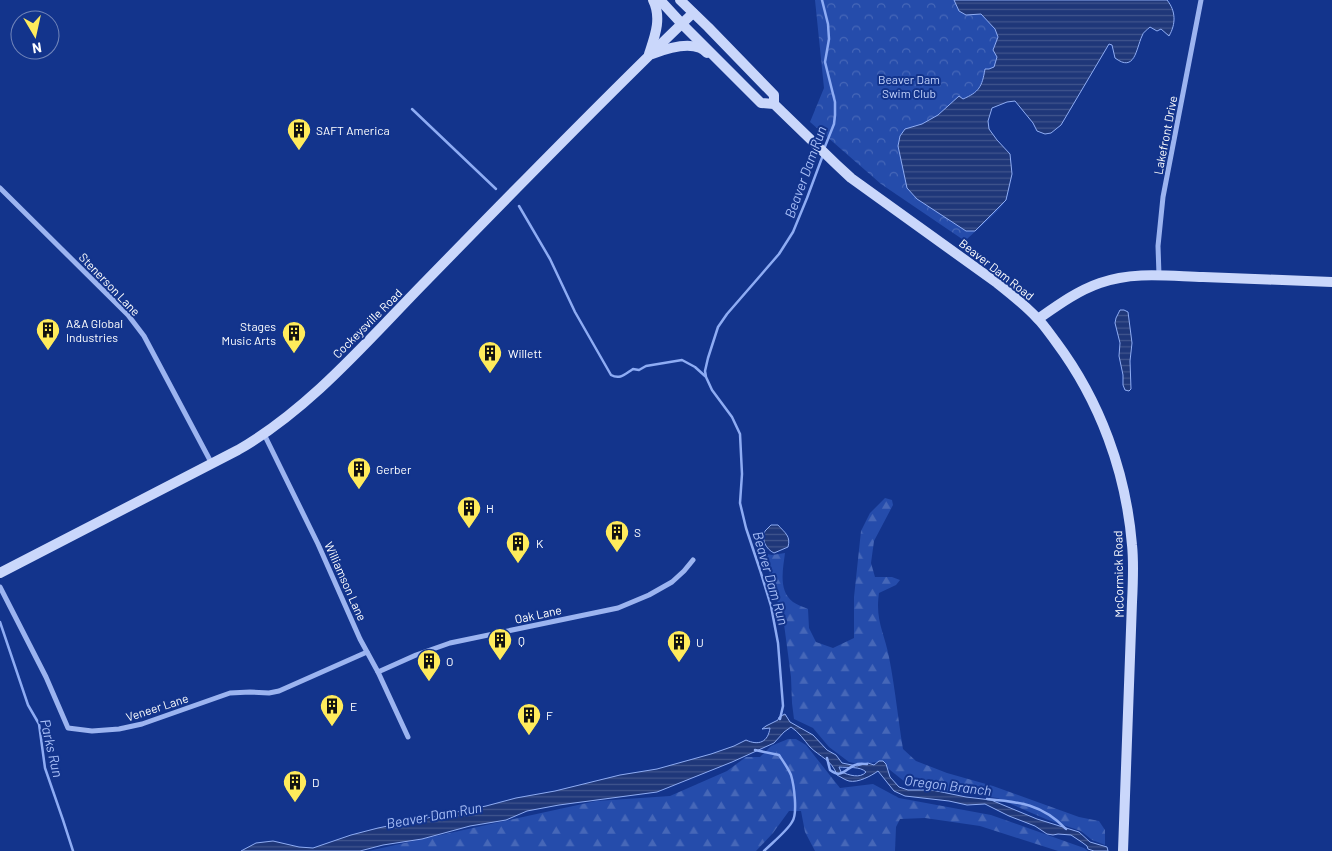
<svg xmlns="http://www.w3.org/2000/svg" width="1332" height="851" viewBox="0 0 1332 851" font-family="Barlow,sans-serif">
<style>
.forest{fill:url(#forest-firs)}
.park{fill:url(#park-crowns)}
.water{fill:url(#water-rules);stroke:#8eacf4;fill-rule:evenodd}
.lines{fill:none;stroke-linecap:round;stroke-linejoin:round}
.stream{stroke:#8eacf4;stroke-width:2.5}
.street{stroke:#9cb4f0;stroke-width:5}
.secondary{stroke:#cad7fb;stroke-width:10}
.labels{text-anchor:middle;dominant-baseline:central;stroke-width:4;stroke-linejoin:round;paint-order:stroke}
.park-label{font-size:12px;fill:#c3d3fc;stroke:#13348c}
.poi-label{font-size:12px;fill:#fff;stroke:#13348c;text-anchor:start}
.street-label{font-size:12px;fill:#fff;stroke:#13348c}
.water-label{font-size:14px;font-style:italic;fill:#a8bff8;stroke:#13348c}
</style>
<defs>
<pattern id="forest-firs" width="22" height="20" patternUnits="userSpaceOnUse" patternTransform="scale(1.25)"><rect width="22" height="20" fill="#254cab"/><path d="M5 1l3.5 6h-7zM16 11l3.5 6h-7z" fill="#4667b8"/></pattern>
<pattern id="park-crowns" width="20" height="18" patternUnits="userSpaceOnUse" patternTransform="scale(1.25)"><rect width="20" height="18" fill="#254cab"/><path d="M2 6a3 3 0 1 1 6 0M12 15a3 3 0 1 1 6 0" fill="none" stroke="#4667b8"/></pattern>
<pattern id="water-rules" width="6" height="5" patternUnits="userSpaceOnUse" patternTransform="scale(1.25)"><rect width="6" height="5" fill="#1f3779"/><path d="M0 2.5h6" fill="none" stroke="#41558d"/></pattern>
</defs>
<rect width="100%" height="100%" fill="#13348c"/>
<g class="forest">
<path d="M 885,498 L 892,500 L 893,505 L 874,541 L 871,563 L 875,577 L 892,577 L 900,580 L 896,585 L 879,593 C 875,620 884,632 889,657 C 895,688 898,718 903,749 L 916,761 L 947,773 L 993,786 L 1079,817 L 1099,821 L 1105,830 L 1105,845 L 1092,840 L 1081,831 L 1048,820 L 997,798 L 910,786 L 880,762 L 858,764 L 849,762 L 829,747 L 813,728 L 794,719 L 792,703 L 791,677 L 784,624 L 763,553 L 772,555 L 785,553 C 783,569 778,591 793,602 C 797,605 804,607 808,609 L 809,628 L 816,642 L 833,648 L 854,638 L 854,597 L 861,531 L 870,513 Z"/>
<polygon points="788,739 796,739 806,745 840,788 873,784 899,798 991,815 1084,848 1088,851 1058,851 980,826 925,818 900,819 896,827 895,851 815,851 805,832 801,811 789,811 773,833 756,851 368,851 596,801 670,796 727,771 746,757 760,757 771,746"/>
</g>
<path class="park" d="M 815,0 L 1167,0 C 1176,11 1176,24 1169,36 L 1161,29 L 1157,31 L 1150,27 C 1147,30 1143,32 1142,36 C 1136,49 1135,73 1115,58 L 1112,45 L 1109,44 L 1061,125 L 1051,133 L 1045,134 L 1037,131 L 1033,123 L 1015,101 L 1007,102 L 992,108 C 985,125 989,132 1001,145 C 1003,148 1008,151 1009,154 C 1013,161 1010,191 1006,200 C 1002,209 974,232 965,241 L 881,184 L 810,122 L 824,88 Z"/>
<g class="water">
<path d="M 954,0 L 1167,0 C 1176,11 1176,24 1169,36 L 1161,29 L 1157,31 L 1150,27 C 1147,30 1143,32 1142,36 C 1136,49 1135,73 1115,58 L 1112,45 L 1109,44 L 1061,125 L 1051,133 L 1045,134 L 1037,131 L 1033,123 L 1015,101 L 1007,102 L 992,108 L 988,121 L 989,129 L 997,140 L 1010,154 L 1012,174 L 1006,200 L 975,231 L 966,231 L 917,199 L 907,188 L 898,146 L 900,136 L 905,129 L 922,124 L 938,115 L 959,96 L 963,99 C 979,92 982,87 985,69 L 989,69 L 994,67 L 997,57 L 993,50 L 998,37 L 995,29 L 981,14 L 966,15 L 959,11 Z"/>
<polygon points="1120,310 1124,310 1128,312 1132,343 1130,361 1131,389 1129,391 1125,390 1123,385 1123,375 1119,356 1120,343 1115,323 1116,318"/>
<path d="M 771,525 L 778,525 C 785,533 791,536 788,547 L 774,553 C 766,549 761,540 765,531 C 767,529 769,527 771,525 Z"/>
<path d="M 785,714 L 790,722 L 813,735 L 827,750 L 836,755 L 842,763 L 857,766 L 868,763 L 874,765 L 879,761 L 883,761 L 886,764 L 890,777 L 899,787 L 908,790 L 932,790 L 966,797 L 991,800 L 1037,819 L 1079,832 L 1090,842 L 1107,847 L 1108,851 L 1094,851 L 1088,849 L 1087,846 L 1083,843 L 1071,835 L 1058,834 L 1053,835 L 1047,834 L 1035,826 L 1009,816 L 985,804 L 967,805 L 949,801 L 905,796 L 894,791 L 878,771 C 871,776 858,783 849,781 C 845,780 841,777 837,775 C 832,760 820,757 810,747 C 804,740 799,732 791,727 L 784,732 L 774,743 L 732,762 L 657,792 L 559,805 L 527,811 L 506,820 L 470,826 L 422,839 L 383,845 L 360,851 L 241,851 L 256,843 L 273,841 L 299,847 L 313,848 L 351,835 L 378,828 L 486,806 L 516,798 L 555,791 L 620,775 L 657,769 L 711,754 L 734,746 L 746,740 C 759,746 768,742 770,728 L 762,729 L 766,726 L 778,720 L 779,717 ZM 839,767 C 848,768 860,766 866,772 C 860,779 849,775 841,772 Z"/>
</g>
<g class="lines">
<g class="stream">
<polyline points="822,0 828,24 829,39 825,62 835,102 835,115 834,124 824,149"/>
<polyline points="412,109 496,189"/>
<path d="M 519,206 L 550,259 L 575,312 L 611,375 C 620,380 625,374 633,369 L 639,370 L 646,366 L 682,360 L 695,367 L 705,376"/>
<polyline points="0,622 28,705 39,724 45,768 63,820 73,851"/>
<polyline points="780,719 783,706 778,643 771,606 760,570 746,528 740,503 742,474 740,434 732,417 712,390 706,377 705,371 708,358 718,327 727,314 779,254 793,232 807,198 823,155"/>
<path d="M 755,750 L 779,755 C 783,761 788,768 791,775 C 794,785 798,814 792,822 C 787,831 772,843 764,851"/>
<path d="M 827,758 L 830,770 C 842,779 845,769 855,765 C 859,763 863,764 867,764"/>
<path d="M 987,799 C 1020,802 1042,804 1066,829"/>
</g>
<g class="street">
<polyline points="0,188 128,315 144,336 212,464"/>
<polyline points="1159,275 1158,246 1163,197 1201,0"/>
<polyline points="264,434 318,544 360,639 378,672 408,737"/>
<polyline points="0,587 46,677 68,728 92,731 119,729 142,724 230,693 250,692 269,693 279,691 367,652"/>
<polyline points="378,672 416,655 450,643 618,608 649,595 672,582 684,571 693,560"/>
</g>
<g class="secondary">
<path d="M 660,0 L 682,24 L 761,103 L 774,104 L 837,165 L 851,178 L 997,283 C 1011,294 1025,305 1037,318 C 1044,325 1050,334 1056,342 C 1100,401 1126,472 1132,545 C 1134,564 1133,583 1132,602 L 1123,851"/>
<polyline points="680,0 708,27 774,95 774,104"/>
<path d="M 649,54 C 655,36 662,18 653,0"/>
<path d="M 652,54 C 665,49 686,42 700,48 C 703,49 705,51 707,53"/>
<path d="M 1038,319 C 1058,305 1077,291 1100,283 C 1133,271 1169,276 1203,277 C 1246,279 1289,280 1332,282"/>
<path d="M 0,573 L 238,450 C 310,409 369,339 426,281 C 514,191 602,100 693,13"/>
</g>
</g>
<defs>
<g id="building-pin" transform="scale(1.25)"><path d="M0 17L-7.5 6A9.5 9.5 0 1 1 7.5 6Z" fill="#ffeb5b" stroke="#13348c"/><path d="M-4-6H4V6H1V3H-1V6H-4ZM-2.5-4.3h1.7v1.8h-1.7ZM.8-4.3h1.7v1.8H.8ZM-2.5-1h1.7V.8h-1.7ZM.8-1h1.7V.8H.8Z" fill="#111"/></g>
</defs>
<g fill-rule="evenodd">
<use href="#building-pin" x="299" y="130"/>
<use href="#building-pin" x="48" y="330"/>
<use href="#building-pin" x="294" y="333"/>
<use href="#building-pin" x="490" y="353"/>
<use href="#building-pin" x="359" y="469"/>
<use href="#building-pin" x="469" y="508"/>
<use href="#building-pin" x="617" y="532"/>
<use href="#building-pin" x="518" y="543"/>
<use href="#building-pin" x="500" y="640"/>
<use href="#building-pin" x="679" y="642"/>
<use href="#building-pin" x="429" y="661"/>
<use href="#building-pin" x="332" y="706"/>
<use href="#building-pin" x="529" y="715"/>
<use href="#building-pin" x="295" y="782"/>
</g>
<g class="labels">
<g class="park-label">
<text x="909" y="79">Beaver Dam<tspan x="909" dy="14">Swim Club</tspan></text>
</g>
<g class="poi-label">
<text x="316" y="130">SAFT America</text>
<text x="66" y="323">A&amp;A Global<tspan x="66" dy="14">Industries</tspan></text>
<text x="276" y="326" text-anchor="end">Stages<tspan x="276" dy="14">Music Arts</tspan></text>
<text x="508" y="353">Willett</text>
<text x="376" y="469">Gerber</text>
<text x="486" y="508">H</text>
<text x="634" y="532">S</text>
<text x="536" y="543">K</text>
<text x="518" y="640">Q</text>
<text x="696" y="642">U</text>
<text x="446" y="661">O</text>
<text x="350" y="706">E</text>
<text x="546" y="715">F</text>
<text x="312" y="782">D</text>
</g>
<g class="street-label">
<text transform="translate(1165 135) rotate(-79)">Lakefront Drive</text>
<text transform="translate(997 269) rotate(38)">Beaver Dam Road</text>
<text transform="translate(110 284) rotate(46)">Stenerson Lane</text>
<text transform="translate(367 323) rotate(-45)">Cockeysville Road</text>
<text transform="translate(1118 574) rotate(-91)">McCormick Road</text>
<text transform="translate(346 581) rotate(66)">Williamson Lane</text>
<text transform="translate(538 614) rotate(-12)">Oak Lane</text>
<text transform="translate(157 707) rotate(-18)">Veneer Lane</text>
</g>
<g class="water-label">
<text transform="translate(805 172) rotate(-70)">Beaver Dam Run</text>
<text transform="translate(771 578) rotate(74)">Beaver Dam Run</text>
<text transform="translate(52 748) rotate(77)">Parks Run</text>
<text transform="translate(948 785) rotate(7)">Oregon Branch</text>
<text transform="translate(434 815) rotate(-10)">Beaver Dam Run</text>
</g>
</g>
<g transform="translate(35 35) rotate(171)"><circle r="24" fill="#13348c" stroke="#7185ba"/>
<path d="M0-4L9 19L0 12L-9 19Z" fill="#ffeb5b"/>
<text y="-8" font-size="14" font-weight="bold" text-anchor="middle" fill="#ffffff">N</text>
</g>
</svg>
